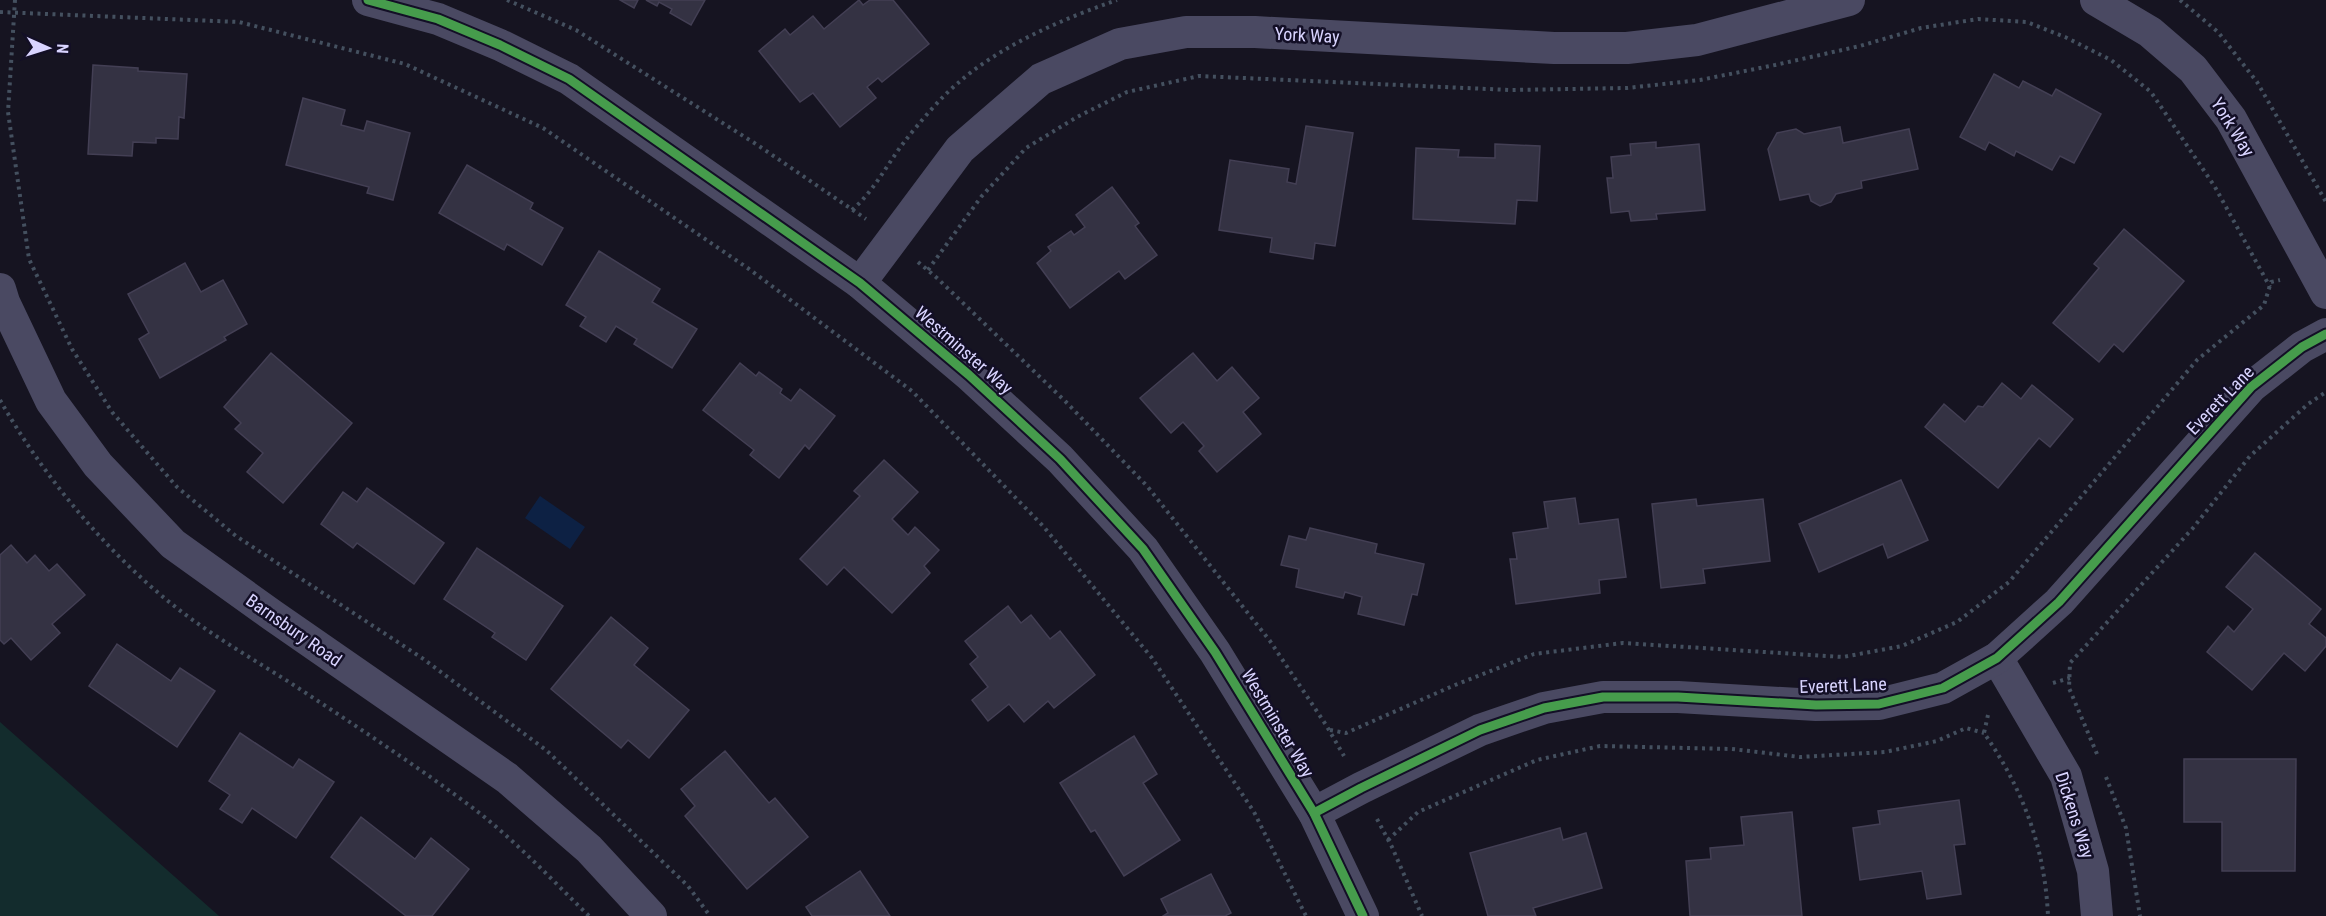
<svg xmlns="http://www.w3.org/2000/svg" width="2326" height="916" viewBox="0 0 2326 916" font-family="'Roboto Condensed',sans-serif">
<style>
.green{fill:#132c2d}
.water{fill:#0d2144}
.building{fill:#343243;stroke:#433f54;stroke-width:1.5}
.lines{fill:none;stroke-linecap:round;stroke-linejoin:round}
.path{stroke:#44505f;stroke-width:4;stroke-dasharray:3 4.5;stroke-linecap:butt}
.street{stroke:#4a4962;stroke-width:32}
.cycleway-casing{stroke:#130f26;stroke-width:13}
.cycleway{stroke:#469c4c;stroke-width:9}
.labels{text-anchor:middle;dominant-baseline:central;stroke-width:5;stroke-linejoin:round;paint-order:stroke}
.street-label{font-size:18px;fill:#d9d4ff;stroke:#130f26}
</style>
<rect width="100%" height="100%" fill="#161421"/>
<polygon class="green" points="0,722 219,916 0,916"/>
<polygon class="water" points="540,496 585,527 570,549 525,518"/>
<g class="building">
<polygon points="620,0 638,0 634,8"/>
<polygon points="646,0 705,0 691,25 670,13 672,9 659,2 657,6"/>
<polygon points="859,0 863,5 870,0 893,0 929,44 882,82 878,78 867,87 876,98 840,127 813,93 800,102 759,51 785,29 790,35 813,16 824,29"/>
<polygon points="93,65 138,68 138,71 187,74 184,118 179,117 178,139 156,138 156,143 133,142 132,156 88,154"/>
<polygon points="1994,74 2019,88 2023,81 2052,96 2056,89 2101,114 2074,163 2060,156 2052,170 2016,151 2014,156 1989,142 1985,150 1960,137"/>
<polygon points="303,98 345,110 341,125 364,131 367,121 410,133 393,200 367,193 369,187 286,165"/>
<polygon points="1306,126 1353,133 1335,246 1315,243 1313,259 1270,252 1272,238 1219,230 1230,160 1289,169 1287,182 1296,184"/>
<polygon points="1840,127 1843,143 1909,129 1918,169 1861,181 1862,188 1836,194 1831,202 1820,206 1811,201 1809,194 1780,200 1768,149 1777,133 1796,129 1804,134"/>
<polygon points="1656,142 1656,148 1699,144 1705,210 1656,214 1657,219 1631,221 1629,211 1611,213 1607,178 1613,178 1611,157 1631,155 1630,144"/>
<polygon points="1495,144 1540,146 1537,201 1517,200 1515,224 1413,219 1416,148 1459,150 1458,157 1495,158"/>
<polygon points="467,165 533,203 530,209 563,228 542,265 507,244 504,250 439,213"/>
<polygon points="1112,187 1139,223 1135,226 1157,255 1125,279 1119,271 1070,308 1037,263 1051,251 1048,247 1071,231 1074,235 1085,227 1076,215"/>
<polygon points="2124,229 2184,281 2123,352 2114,344 2099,362 2053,323 2099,268 2094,264"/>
<polygon points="599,251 660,289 652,302 697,329 672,368 634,344 637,339 616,326 606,342 580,326 586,317 566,305"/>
<polygon points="185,263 201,292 223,280 247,324 224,337 226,340 160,378 139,339 149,333 128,294"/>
<polygon points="271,353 352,423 283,503 247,472 263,453 235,429 241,423 224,407"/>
<polygon points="1193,353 1217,381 1232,367 1259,398 1243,412 1261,434 1217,472 1199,451 1204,446 1183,422 1171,433 1140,398"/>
<polygon points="740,363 756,376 759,372 782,389 780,393 791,401 800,389 835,416 809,449 805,445 779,478 750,455 754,450 703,410"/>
<polygon points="2002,383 2021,399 2032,385 2073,419 2050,447 2039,438 1998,488 1925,427 1944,404 1965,422 1978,406 1983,407"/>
<polygon points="884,460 918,492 892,519 908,535 915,527 939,550 924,566 930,573 892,613 844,567 827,585 800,559 860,496 854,491"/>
<polygon points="1901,480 1928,540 1888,558 1883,544 1819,572 1799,524"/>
<polygon points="367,488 444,543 414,584 357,543 353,548 321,524 343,492 357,502"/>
<polygon points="1575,498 1579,524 1618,519 1626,577 1599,580 1600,593 1516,604 1510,559 1517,559 1513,533 1548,528 1544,502"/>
<polygon points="1696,499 1697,506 1763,499 1770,561 1703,569 1705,583 1661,588 1652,504"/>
<polygon points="1310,528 1377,544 1375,553 1424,564 1417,595 1412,594 1404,625 1358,614 1362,597 1345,592 1343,598 1296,587 1299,569 1281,565 1289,536 1306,540"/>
<polygon points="11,545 27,563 35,555 49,571 57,564 85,595 52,624 60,633 31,660 11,638 4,644 0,640 0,555"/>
<polygon points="477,548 563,606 526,660 492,637 495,633 444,599"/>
<polygon points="2255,553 2321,609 2309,624 2326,638 2326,646 2305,671 2284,653 2252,690 2207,652 2228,626 2234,632 2253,609 2226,587"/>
<polygon points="1008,606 1021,623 1031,615 1050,639 1060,631 1095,675 1054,708 1048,701 1024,722 1009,704 988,721 972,700 988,687 970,664 978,657 965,641"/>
<polygon points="611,617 648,648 634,665 689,710 649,758 628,740 621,748 551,689"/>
<polygon points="117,644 171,681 180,668 215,691 177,747 89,686"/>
<polygon points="240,733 293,768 299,759 334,782 296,838 252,808 242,823 220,809 230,795 209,781"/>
<polygon points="1134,736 1157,774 1143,783 1180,840 1124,876 1095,830 1091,832 1060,783"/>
<polygon points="725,751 769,803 775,798 808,837 747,889 685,816 695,806 681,789"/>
<polygon points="2184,759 2296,759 2295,871 2222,871 2222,822 2184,822"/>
<polygon points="1959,800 1965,844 1954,845 1961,894 1927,899 1922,871 1860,880 1853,828 1880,824 1878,811"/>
<polygon points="1792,812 1802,916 1690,916 1686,861 1711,859 1710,848 1744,845 1741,817"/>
<polygon points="361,817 415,859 431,838 469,869 432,916 406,916 331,857"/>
<polygon points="1560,828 1563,840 1586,833 1602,888 1533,908 1536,916 1488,916 1470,853"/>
<polygon points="860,871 890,916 812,916 806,907"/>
<polygon points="1211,874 1231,913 1225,916 1163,916 1168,913 1161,899"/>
</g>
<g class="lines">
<g class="path">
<polyline points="15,0 8,112 29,259 72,349 112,412 177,487 236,536 422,658 546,750 688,886 710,916"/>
<polyline points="507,0 576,30 759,146 866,219"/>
<polyline points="2180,0 2218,32 2257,82 2326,202"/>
<polyline points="0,12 239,22 405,64 543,128 749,269 912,391 1043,526 1152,658 1254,812 1306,916"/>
<path d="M 852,210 C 875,190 887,164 905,141 C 919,123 941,97 958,83 C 1001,45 1063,19 1117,0"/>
<polyline points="918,262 937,278 1066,402 1147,486 1270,641 1326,725 1344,756"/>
<polyline points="928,270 981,197 1026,148 1077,117 1127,92 1199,76 1510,90 1627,88 1700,80 1775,65 1860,46 1921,28 1978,19 2027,22 2065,37 2111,60 2151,92 2215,187 2270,287"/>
<path d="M 0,400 C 42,474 102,547 168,601 C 206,632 248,656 289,682 C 350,722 411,762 469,805 C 513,838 550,878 589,916"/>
<polyline points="2053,683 2070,678"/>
<path d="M 1988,715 L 1984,733 C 2023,789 2045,848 2048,916"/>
<polyline points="1330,730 1346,733 1455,685 1534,654 1623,643 1843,657 1902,646 1957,622 2009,582 2197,360 2264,305 2271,282 2280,280"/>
<polyline points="2097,754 2069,688 2070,663 2193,528 2250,456 2308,404 2326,392"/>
<polyline points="2106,777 2126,828 2140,916"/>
<polyline points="1377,819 1392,847 1422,916"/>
<polyline points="1388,840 1418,812 1537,760 1600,746 1732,749 1800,757 1885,752 1937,741 1966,728 1984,733"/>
</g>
<g class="street">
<polyline points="368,0 438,19 500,45 569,79 860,283 969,375 1060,459 1143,549 1215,652 1314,813 1363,916"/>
<polyline points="2096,0 2150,32 2193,69 2231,119 2326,293"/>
<polyline points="860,283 960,149 1041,79 1120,44 1186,32 1255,32 1554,48 1627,48 1697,40 1849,0"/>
<polyline points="0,289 4,302 51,401 98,465 173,544 272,615 507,778 589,849 651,916"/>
<polyline points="1997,658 2066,776 2093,871 2097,916"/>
<polyline points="1314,813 1361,788 1480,730 1544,708 1603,697 1678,697 1816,705 1879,704 1943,688 1997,658 2059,602 2251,387 2302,347 2326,334"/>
</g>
<g class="cycleway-casing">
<g id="cycleway">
<polyline points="368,0 438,19 500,45 569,79 860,283 969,375 1060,459 1143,549 1215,652 1314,813 1363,916"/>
<polyline points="1314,813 1361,788 1480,730 1544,708 1603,697 1678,697 1816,705 1879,704 1943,688 1997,658 2059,602 2251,387 2302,347 2326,334"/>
</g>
</g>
<use href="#cycleway" class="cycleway"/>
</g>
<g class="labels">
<g class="street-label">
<text transform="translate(1307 35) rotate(3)">York Way</text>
<text transform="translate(2233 127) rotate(58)">York Way</text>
<text transform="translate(964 350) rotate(41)">Westminster Way</text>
<text transform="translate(2220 400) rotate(-46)">Everett Lane</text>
<text transform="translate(294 630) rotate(35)">Barnsbury Road</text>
<text transform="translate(1843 685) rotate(-2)">Everett Lane</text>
<text transform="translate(1278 723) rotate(59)">Westminster Way</text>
<text transform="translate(2075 815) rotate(72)">Dickens Way</text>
</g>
</g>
<g transform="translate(48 48) rotate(93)" stroke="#130f26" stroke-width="4.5" paint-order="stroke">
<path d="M0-4.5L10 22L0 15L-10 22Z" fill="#d9d4ff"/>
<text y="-9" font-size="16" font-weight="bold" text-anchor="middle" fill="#d9d4ff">N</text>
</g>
</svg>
